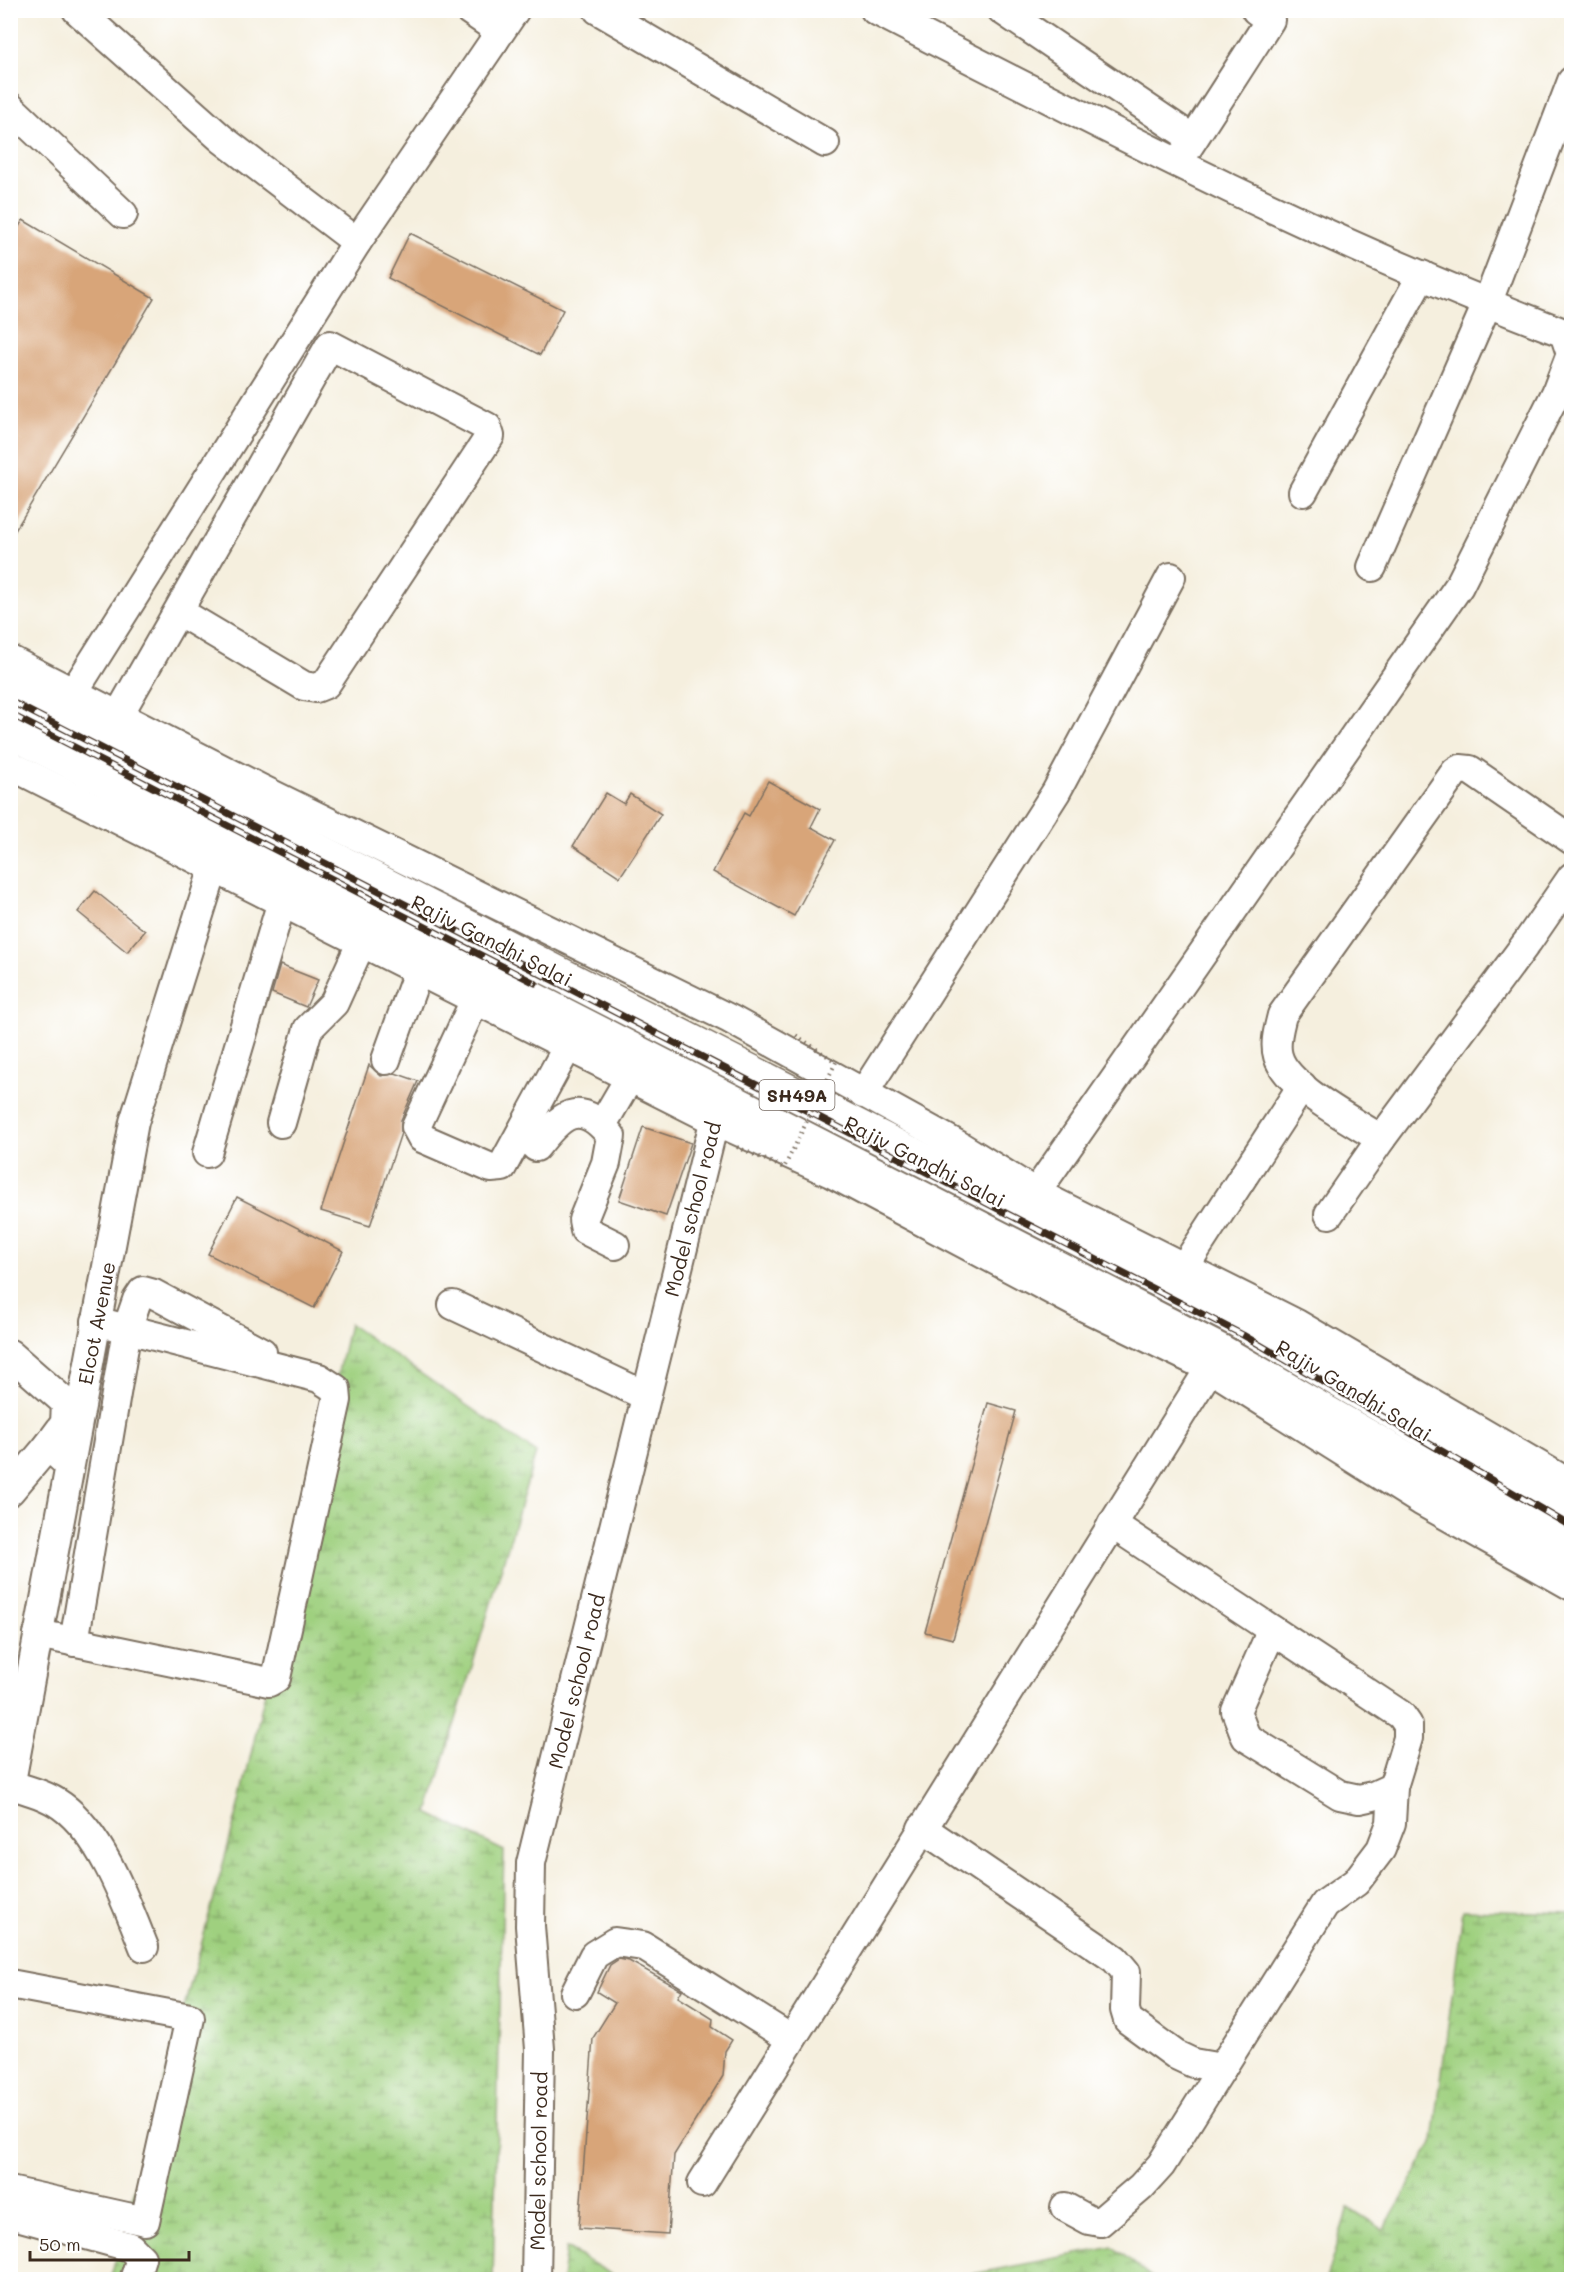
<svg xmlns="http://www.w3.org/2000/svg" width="1582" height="2290" viewBox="0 0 1582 2290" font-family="Mali,sans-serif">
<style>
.wetland{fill:url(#wetland-marsh);stroke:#6d7d4e;stroke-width:1.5}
.building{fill:#d8a579}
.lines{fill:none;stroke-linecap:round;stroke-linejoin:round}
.minor-casing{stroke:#7c6f61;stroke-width:32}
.major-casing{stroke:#7c6f61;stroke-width:36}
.minor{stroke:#fff;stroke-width:28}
.major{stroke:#fff;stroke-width:33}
.rail-casing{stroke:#3b2a1e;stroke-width:7}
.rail{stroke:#fff;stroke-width:4.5;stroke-dasharray:14;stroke-linecap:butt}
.path-bridge{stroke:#7c6f61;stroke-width:4;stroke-dasharray:1.5 4.5;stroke-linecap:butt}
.labels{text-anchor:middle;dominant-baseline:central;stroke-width:4.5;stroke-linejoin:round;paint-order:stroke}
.shield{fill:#fff;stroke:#766a62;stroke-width:1.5}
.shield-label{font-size:18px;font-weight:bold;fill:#3b2a1e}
.street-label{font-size:20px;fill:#3b2a1e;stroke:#fff}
</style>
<defs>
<pattern id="wetland-marsh" width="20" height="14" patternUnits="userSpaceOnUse" patternTransform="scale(1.5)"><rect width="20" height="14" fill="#9fd07f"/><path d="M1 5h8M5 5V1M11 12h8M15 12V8" fill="none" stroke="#83a967"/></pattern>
</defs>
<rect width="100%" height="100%" fill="#fff"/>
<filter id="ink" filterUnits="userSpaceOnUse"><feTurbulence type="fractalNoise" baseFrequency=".0167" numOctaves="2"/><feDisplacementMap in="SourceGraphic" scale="12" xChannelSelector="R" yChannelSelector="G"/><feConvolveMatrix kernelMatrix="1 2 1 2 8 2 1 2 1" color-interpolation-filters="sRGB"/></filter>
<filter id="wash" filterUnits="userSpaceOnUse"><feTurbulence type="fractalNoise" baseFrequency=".008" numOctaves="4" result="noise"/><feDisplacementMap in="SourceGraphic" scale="24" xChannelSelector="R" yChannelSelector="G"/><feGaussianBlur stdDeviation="1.35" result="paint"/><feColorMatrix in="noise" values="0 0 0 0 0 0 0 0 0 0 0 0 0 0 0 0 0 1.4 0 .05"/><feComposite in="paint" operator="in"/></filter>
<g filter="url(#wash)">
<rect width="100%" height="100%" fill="#f5efde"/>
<g class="wetland">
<polygon points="349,1324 536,1453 428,1813 504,1851 493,2279 110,2280 240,1802"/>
<polygon points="1463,1910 1571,1913 1571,2279 1326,2279 1348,2208 1384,2231 1433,2141"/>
<polygon points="1113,2247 1154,2279 947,2279"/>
<polygon points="566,2248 620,2279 562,2279"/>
</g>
<g id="blocks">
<g class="building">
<polygon points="23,220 154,298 10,539 10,241"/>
<polygon points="410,233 563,310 540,355 388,278"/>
<polygon points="768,781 820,809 811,827 835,840 794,916 713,872 744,813 749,816"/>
<polygon points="606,793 624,804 630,794 661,814 620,877 573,846"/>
<polygon points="95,891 145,931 127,952 78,912"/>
<polygon points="280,965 318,980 306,1007 272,993"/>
<polygon points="369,1065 381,1076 395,1073 418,1081 401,1120 401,1133 370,1226 321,1211"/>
<polygon points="643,1127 691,1143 666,1216 619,1200"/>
<polygon points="237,1197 343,1251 314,1308 208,1254"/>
<polygon points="988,1403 1016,1411 953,1639 925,1632"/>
<polygon points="619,1959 629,1961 682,1990 678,1997 713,2019 712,2027 732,2040 725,2051 723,2076 674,2155 668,2234 579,2228 593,2038 615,2003 597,1992 610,1965"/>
</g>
</g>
</g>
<g filter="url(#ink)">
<use href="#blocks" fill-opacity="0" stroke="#7c6f61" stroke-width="1.5"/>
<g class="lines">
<g class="minor-casing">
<g id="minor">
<polyline points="77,10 222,139 357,242"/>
<polyline points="469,10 498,30 494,41"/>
<polyline points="598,10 825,143"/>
<path d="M 875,10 C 1101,126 1326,243 1564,333 L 1571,354 L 1556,393 L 1459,586 L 1023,1211"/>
<polyline points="1002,10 1193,139"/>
<polyline points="10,107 123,214"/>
<polyline points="1183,155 1270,20 1256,10"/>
<polyline points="1303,492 1422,275"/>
<polyline points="1372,567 1487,304 1572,81"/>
<polyline points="10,660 259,788 730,1019 958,1145 1034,1192 1297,1324 1572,1485"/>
<polyline points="73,693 357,242 515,10"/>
<polyline points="118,716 330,345 487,427 490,436 326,684 316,688 304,686 178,611"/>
<polyline points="10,765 714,1120 831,1173 1078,1304 1210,1368 1421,1501 1572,1586"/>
<path d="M 1572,840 L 1470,770 L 1460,769 L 1455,772 L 1282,1015 C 1279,1028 1274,1043 1278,1056 C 1286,1087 1355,1122 1381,1139 L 1528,941 L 1572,877"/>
<polyline points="476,998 416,1127 422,1138 491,1168 502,1167 568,1046"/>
<polyline points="386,1060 419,969"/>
<polyline points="863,1094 1056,792 1171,577"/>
<polyline points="281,1123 308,1029 334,1003 362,941"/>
<polyline points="602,1125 630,1077"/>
<path d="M 536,1147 C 560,1116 579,1096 611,1136 L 606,1163 L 583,1220 L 585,1230 L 615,1245"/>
<polyline points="207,1153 282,901"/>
<polyline points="1329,1214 1381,1139"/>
<polyline points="1185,1266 1302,1086"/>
<polyline points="453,1305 646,1396"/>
<polyline points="10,1354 66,1403 65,1423 48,1446 69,1465"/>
<polyline points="10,1491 48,1446"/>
<polyline points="1272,1630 1236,1711 1246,1737 1340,1795 1359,1799 1373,1796 1393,1787"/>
<polyline points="38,1634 269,1682 276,1678 337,1400 336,1389 319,1378 96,1321"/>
<polyline points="74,1642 127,1329 137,1300 143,1291 154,1294 262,1352"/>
<path d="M 11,1785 C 28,1790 47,1795 62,1806 C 102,1835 126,1902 144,1947"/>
<polyline points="10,1787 134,1122 214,867"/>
<polyline points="922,1828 1115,1959 1126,1972 1125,2010 1128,2020 1176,2055 1193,2063 1222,2068"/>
<polyline points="10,1984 190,2018 145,2221 10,2191"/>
<polyline points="575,1993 594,1955 615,1942 643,1946 791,2039"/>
<polyline points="702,2183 1220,1352"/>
<polyline points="1065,2207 1089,2220 1100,2222 1141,2187 1161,2165 1325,1904 1356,1882 1381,1849 1391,1823 1393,1787 1408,1738 1408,1725 1401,1715 1112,1524"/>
<polyline points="10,2214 130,2247 141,2258 134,2280"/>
<polyline points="536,2280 540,2049 530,1926 531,1863 719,1102"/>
</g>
</g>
<g class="major-casing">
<g id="major">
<polyline points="10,693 1237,1320 1572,1519"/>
<polyline points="10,731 1220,1351 1572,1554"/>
</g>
</g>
<use href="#minor" class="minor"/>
<use href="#major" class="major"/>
<g class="rail-casing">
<g id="rail">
<polyline points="10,701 1243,1335 1572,1527"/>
<polyline points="10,714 535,983"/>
</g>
</g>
<use href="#rail" class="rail"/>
<polyline class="path-bridge" points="737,1147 784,1168 836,1062 794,1034"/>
</g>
</g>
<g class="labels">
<rect class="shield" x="759.5" y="1080" width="75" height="30" rx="4.5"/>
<g class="shield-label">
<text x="797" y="1095">SH49A</text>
</g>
<g class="street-label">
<text transform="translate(492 940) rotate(27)">Rajiv Gandhi Salai</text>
<text transform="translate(925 1161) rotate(27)">Rajiv Gandhi Salai</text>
<text transform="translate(692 1209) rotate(-76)">Model school road</text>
<text transform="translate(96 1323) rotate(-79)">Elcot Avenue</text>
<text transform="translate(1354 1390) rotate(31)">Rajiv Gandhi Salai</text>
<text transform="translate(576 1681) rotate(-76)">Model school road</text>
<text transform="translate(538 2161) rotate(-89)">Model school road</text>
</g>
</g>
<rect width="1582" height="2290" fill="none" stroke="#fff" stroke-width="36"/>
<path d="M30 2251v9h159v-9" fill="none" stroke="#3b2a1e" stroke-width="3"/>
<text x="39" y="2251" font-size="18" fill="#3b2a1e" stroke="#ffffff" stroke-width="4.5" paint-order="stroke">50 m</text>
</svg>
